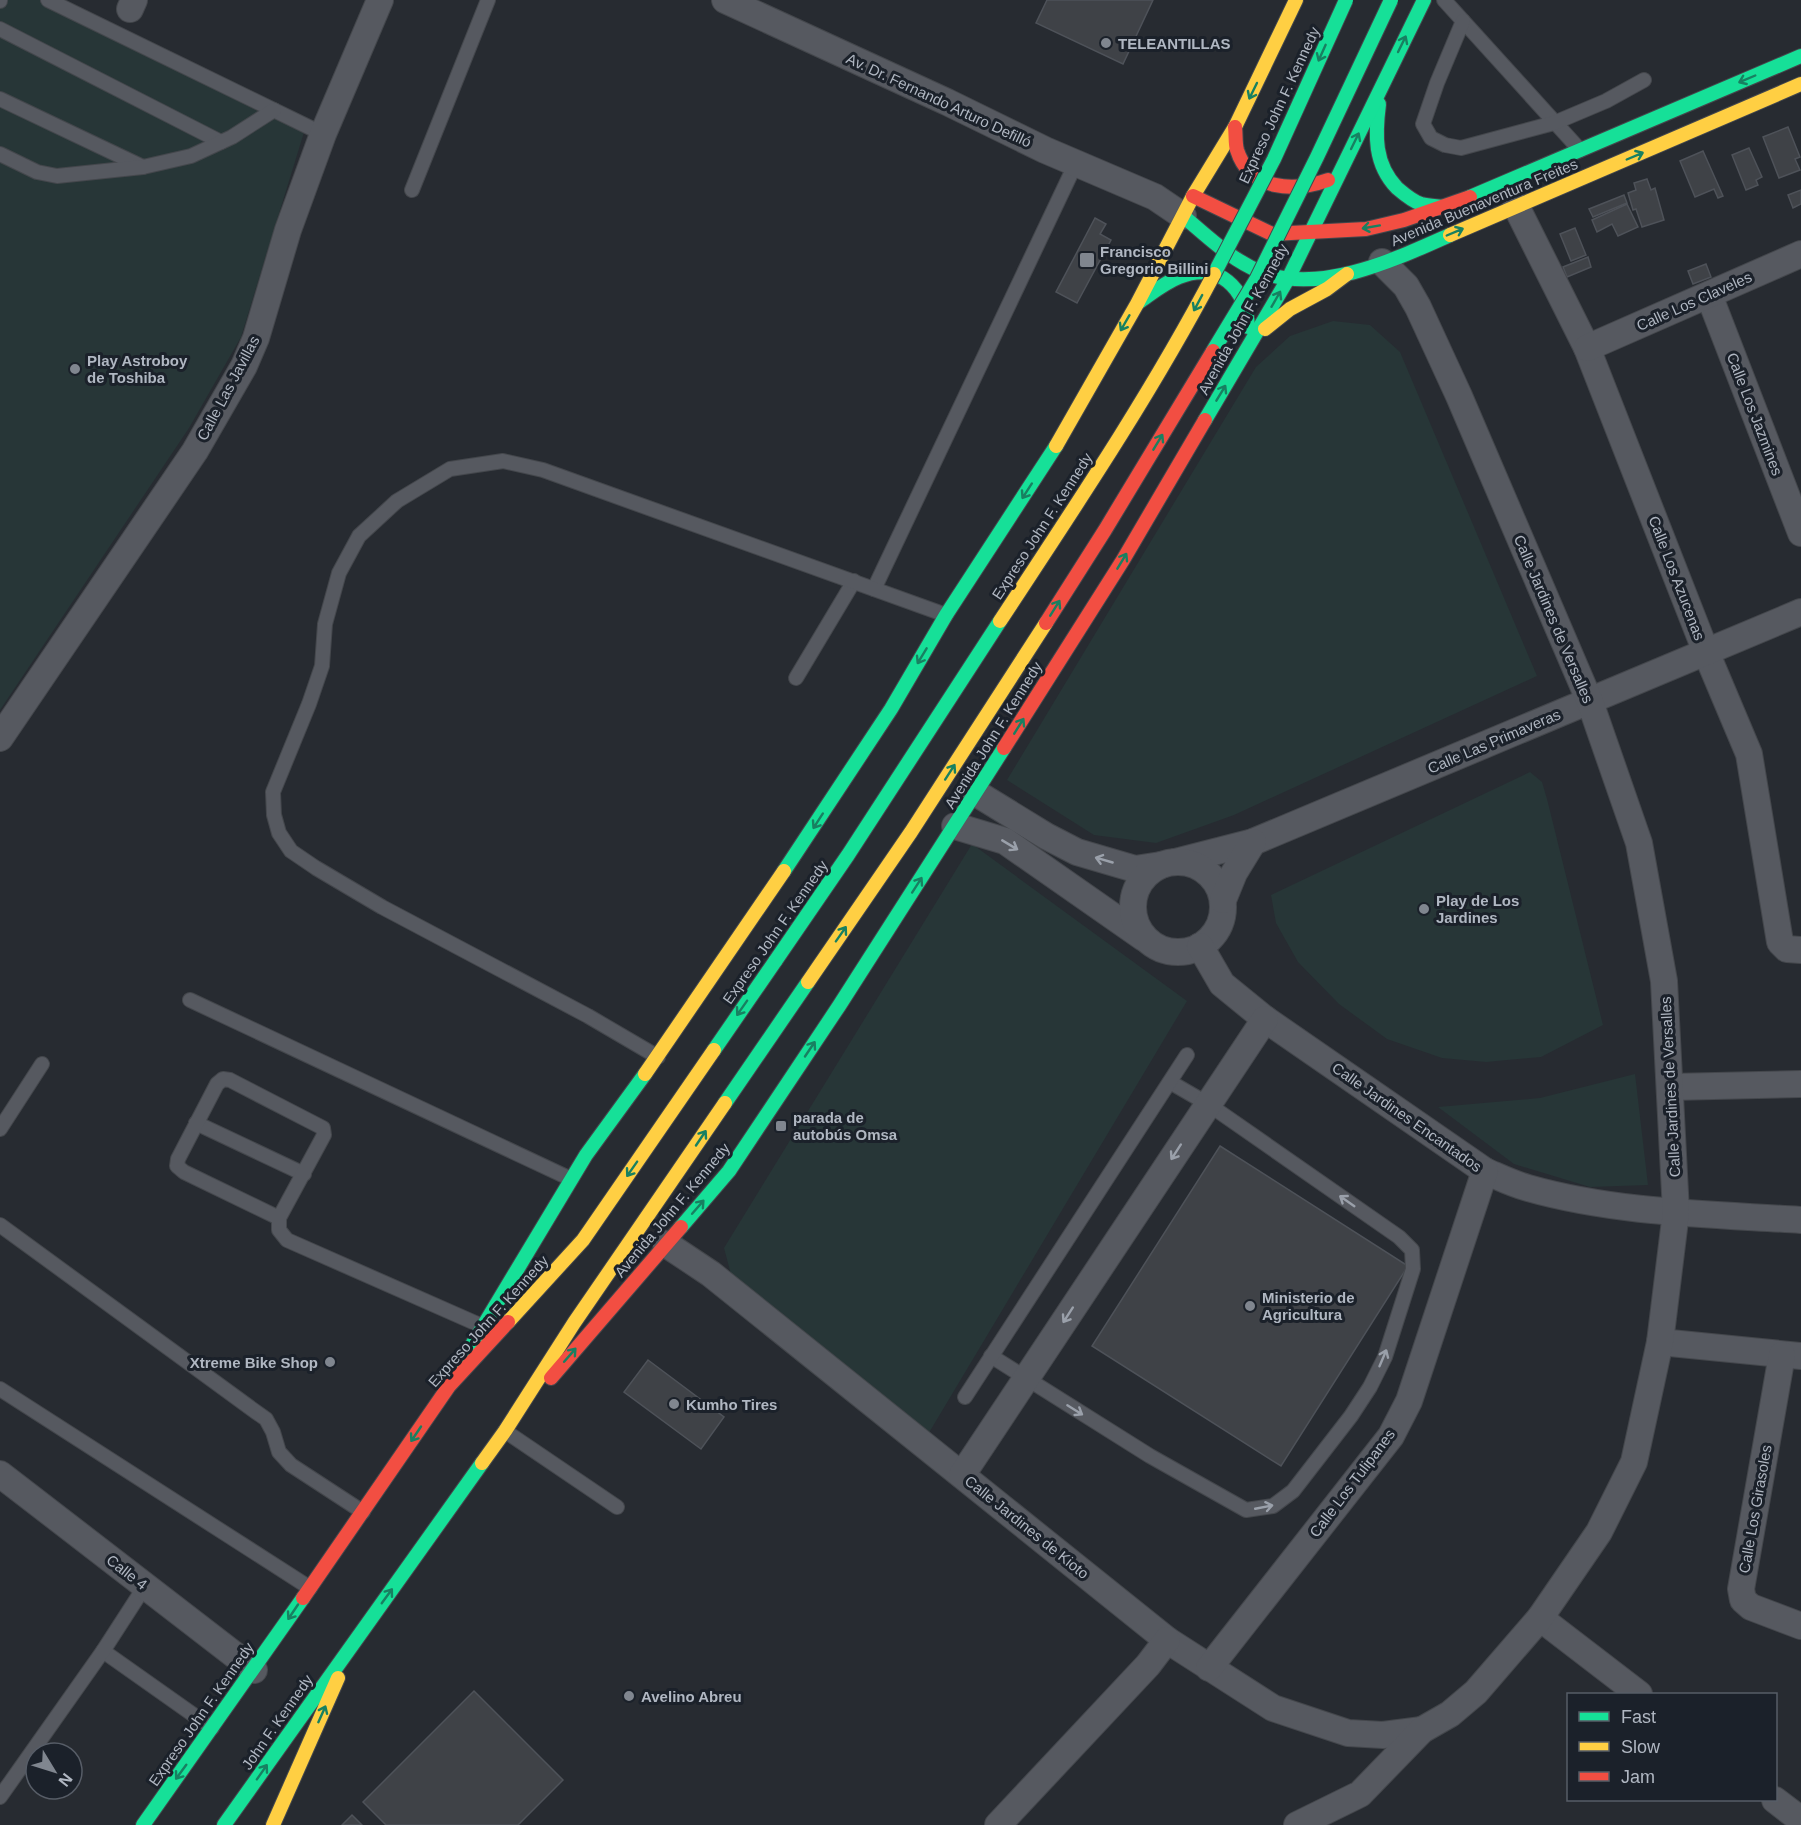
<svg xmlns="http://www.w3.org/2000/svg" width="1801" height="1825" viewBox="0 0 1801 1825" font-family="Arial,sans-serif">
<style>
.green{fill:#273637}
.building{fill:#3f4247;stroke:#4e5259;stroke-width:1.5}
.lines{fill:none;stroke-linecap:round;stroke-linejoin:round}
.lane-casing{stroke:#44474c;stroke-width:16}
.street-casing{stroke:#44474c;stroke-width:28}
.fast-casing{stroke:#44474c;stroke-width:16}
.slow-casing{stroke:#44474c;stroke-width:16}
.jam-casing{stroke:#44474c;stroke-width:16}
.lane{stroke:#565960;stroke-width:14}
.street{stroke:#565960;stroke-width:26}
.fast{stroke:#16e098;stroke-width:14}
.slow{stroke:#ffcf43;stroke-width:14}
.jam{stroke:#f24e42;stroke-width:14}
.fast-bridge-casing{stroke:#43474d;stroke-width:16;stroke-linecap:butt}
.slow-bridge-casing{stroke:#43474d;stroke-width:16;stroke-linecap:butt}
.jam-bridge-casing{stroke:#43474d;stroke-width:16;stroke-linecap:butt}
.fast-bridge{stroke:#16e098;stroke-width:14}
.slow-bridge{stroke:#ffcf43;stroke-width:14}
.jam-bridge{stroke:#f24e42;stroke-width:14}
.oneway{stroke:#188061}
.oneway2{stroke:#9aa0aa}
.poi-dot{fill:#80868f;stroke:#1b212a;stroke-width:2}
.labels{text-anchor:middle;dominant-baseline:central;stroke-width:6;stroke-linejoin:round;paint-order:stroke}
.poi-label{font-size:15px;font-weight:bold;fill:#b0b7c2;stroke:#1b212a;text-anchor:start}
.street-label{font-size:15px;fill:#b0b7c2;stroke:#1b212a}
</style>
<rect width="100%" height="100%" fill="#272b31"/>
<g class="green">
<polygon points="0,0 64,0 305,129 241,337 189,428 0,710"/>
<polygon points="1333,321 1370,325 1400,352 1537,676 1234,815 1156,843 1094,835 1007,780 1256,367 1290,336"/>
<polygon points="1530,772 1542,782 1547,799 1603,1025 1541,1057 1486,1062 1442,1058 1387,1039 1339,1004 1298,962 1276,923 1271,895"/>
<polygon points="972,844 1187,1001 927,1436 732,1278 724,1248"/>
<polygon points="1635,1074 1648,1185 1590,1187 1514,1164 1438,1107 1540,1098"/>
</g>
<g class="building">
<polygon points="1047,0 1153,0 1123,64 1036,23"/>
<polygon points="1788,127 1800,157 1795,159 1800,170 1779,178 1763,137"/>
<polygon points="1749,148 1762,177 1756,180 1758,185 1746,190 1732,155"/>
<polygon points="1703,151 1723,196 1718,198 1714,189 1695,197 1680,161"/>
<polygon points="1647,179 1651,190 1655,188 1664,220 1642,227 1636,209 1633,210 1628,193 1636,190 1634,183"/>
<polygon points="1801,190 1801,204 1793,208 1788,195"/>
<polygon points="1624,195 1627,203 1593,217 1589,209"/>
<polygon points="1627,204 1638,227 1618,236 1612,224 1597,232 1592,220"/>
<polygon points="1095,218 1106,224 1100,234 1111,240 1077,303 1056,292"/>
<polygon points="1575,228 1586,255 1571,261 1560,234"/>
<polygon points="1588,257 1591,267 1567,277 1563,267"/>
<polygon points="1706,264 1711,277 1693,284 1688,271"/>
<polygon points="1220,1146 1408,1266 1281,1466 1092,1346"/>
<polygon points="648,1360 724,1417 701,1449 624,1392"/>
<polygon points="474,1691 563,1780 518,1825 386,1825 363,1802"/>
<polygon points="352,1815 362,1825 342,1825"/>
</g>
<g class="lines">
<g class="lane-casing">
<g id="lane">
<polyline points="48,0 323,134"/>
<polyline points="1444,0 1580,150"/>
<polyline points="0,1 0,0"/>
<polyline points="1463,21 1437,83 1423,124 1431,138 1445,145 1461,148 1554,123 1606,101 1644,80"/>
<polyline points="0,29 221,142"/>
<polyline points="0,99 143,167"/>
<polyline points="0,154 37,172 57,176 143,167 191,156 232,137 274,110"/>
<polyline points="412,190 488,0"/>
<polyline points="874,589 1076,163"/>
<polyline points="796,678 854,581"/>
<polyline points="190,1000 571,1179"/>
<polyline points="658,1057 588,1016 382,907 316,868 291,851 279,833 274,815 273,792 309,704 322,666 325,624 339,573 359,536 397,501 450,469 503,461 543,470 946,615"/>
<polyline points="196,1123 304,1174"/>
<polyline points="0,1129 42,1064"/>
<polyline points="279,1218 184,1172 177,1166 178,1159 217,1084 223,1079 230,1080 323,1128 324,1135 279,1218 279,1230 287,1240 482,1326"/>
<polyline points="0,1225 256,1412 266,1419 273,1432 279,1452 291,1465 363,1512"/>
<polyline points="991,1356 1150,1456 1246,1510 1273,1506 1293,1491 1351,1416 1370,1387 1385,1357 1413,1269 1412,1250 1399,1237 1208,1104 1170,1082"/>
<polyline points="0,1389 310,1588"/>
<polyline points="965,1397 1187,1055"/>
<polyline points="505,1431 617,1507"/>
<polyline points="103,1651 212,1728"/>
<polyline points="0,1797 103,1651 145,1586"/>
</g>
</g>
<g class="street-casing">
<g id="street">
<polyline points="725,0 947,102 1045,150 1155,197 1183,216"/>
<polyline points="130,9 134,0"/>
<polyline points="1516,206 1587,348 1706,652 1749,754 1780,942 1787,949 1801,950"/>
<polyline points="1709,295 1801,533"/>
<polyline points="1587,348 1801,254"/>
<polyline points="0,738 195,451 244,366 256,338 288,230 323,134 380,0"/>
<polyline points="976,793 1046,836 1077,852 1135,869 1161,865"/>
<polyline points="955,826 1005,841 1144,938"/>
<polyline points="1175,862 1253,842 1801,612"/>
<circle cx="1178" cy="907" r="45"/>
<polyline points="1223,900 1234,873 1253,842"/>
<path d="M 1200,946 L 1222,984 L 1265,1019 L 1485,1171 C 1499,1177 1513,1184 1528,1188 C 1616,1213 1710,1214 1801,1220"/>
<polyline points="1671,1087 1801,1084"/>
<polyline points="666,1244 711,1274 1167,1640 1273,1708 1348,1733 1383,1735 1422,1730"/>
<polyline points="1660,1342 1801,1356"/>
<polyline points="1782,1355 1741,1589 1743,1600 1751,1607 1801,1626"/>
<polyline points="0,1474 254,1670"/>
<polyline points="962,1475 1265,1019"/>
<polyline points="1540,1618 1639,1694"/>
<polyline points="1209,1668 1391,1436 1409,1401 1485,1171"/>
<polyline points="1775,1800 1801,1820"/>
<polyline points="998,1825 1148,1665 1167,1640"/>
<polyline points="1297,1825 1360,1794 1422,1730 1450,1714 1476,1692 1540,1618 1599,1532 1634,1462 1660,1342 1676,1212 1664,981 1639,843 1590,702 1459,396 1418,307 1406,286 1382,262"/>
</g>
</g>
<g class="fast-casing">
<g id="fast">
<path d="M 1379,104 C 1375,135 1374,164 1397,188 C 1404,194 1412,201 1421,204 C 1428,206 1436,206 1444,207"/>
<polyline points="1470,197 1801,56"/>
<path d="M 1183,216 C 1207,236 1231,260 1261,272 C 1321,295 1396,259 1450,235"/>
<path d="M 1139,302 C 1152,293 1164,283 1179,277 C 1219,261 1246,288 1248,327"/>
<polyline points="1205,420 1288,279 1424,0"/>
<polyline points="784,871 891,709 946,615 1056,446"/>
<polyline points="714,1050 776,960"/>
<polyline points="725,1103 808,982"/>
<polyline points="681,1227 729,1171 839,1006 1004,748"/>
<polyline points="461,1363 586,1155 645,1074"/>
<polyline points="143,1825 303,1598"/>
<polyline points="224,1825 482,1463"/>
</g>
</g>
<g class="slow-casing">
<g id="slow">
<polyline points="1450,235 1801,84"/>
<polyline points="1265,329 1290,309 1327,289 1347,274"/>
<polyline points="1056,446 1137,304 1193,196 1235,127 1296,0"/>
<polyline points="645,1074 784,871"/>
<polyline points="508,1322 583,1240 714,1050"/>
<polyline points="482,1463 505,1431 574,1323 725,1103"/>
<polyline points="273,1825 338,1678"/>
</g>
</g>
<g class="jam-casing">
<g id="jam">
<path d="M 1235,127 C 1236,135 1235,143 1237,150 C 1250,191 1294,192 1328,180"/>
<polyline points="1193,196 1272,234 1366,229 1404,220 1470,197"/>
<polyline points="1004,748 1123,560 1205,420"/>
<polyline points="551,1378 681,1227"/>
<polyline points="303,1598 449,1386 508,1322"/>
</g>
</g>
<use href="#lane" class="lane"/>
<use href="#street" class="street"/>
<use href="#fast" class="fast"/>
<use href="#slow" class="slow"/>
<use href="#jam" class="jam"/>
<g class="fast-bridge-casing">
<g id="fast-bridge">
<polyline points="1214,274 1274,159 1346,0"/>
<polyline points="1213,351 1256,280 1317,157 1391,0"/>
<polyline points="776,960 848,855 1000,621"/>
</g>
</g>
<g class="slow-bridge-casing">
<g id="slow-bridge">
<path d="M 1000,621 C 1075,507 1151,394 1214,274"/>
<polyline points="808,982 911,832 1046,623"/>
</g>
</g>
<g class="jam-bridge-casing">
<polyline id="jam-bridge" points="1046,623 1105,530 1213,351"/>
</g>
<use href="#fast-bridge" class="fast-bridge"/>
<use href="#slow-bridge" class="slow-bridge"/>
<use href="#jam-bridge" class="jam-bridge"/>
</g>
<defs><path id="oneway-shaft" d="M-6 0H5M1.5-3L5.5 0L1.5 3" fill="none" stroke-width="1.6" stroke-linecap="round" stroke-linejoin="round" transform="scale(1.5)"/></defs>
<g class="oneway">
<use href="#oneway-shaft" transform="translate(1402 44) rotate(-64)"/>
<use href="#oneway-shaft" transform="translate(1322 53) rotate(114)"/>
<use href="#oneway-shaft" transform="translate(1747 79) rotate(157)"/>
<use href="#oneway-shaft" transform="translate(1253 91) rotate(116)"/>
<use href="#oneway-shaft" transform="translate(1355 141) rotate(-64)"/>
<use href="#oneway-shaft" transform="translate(1635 156) rotate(-23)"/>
<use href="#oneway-shaft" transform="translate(1371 227) rotate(170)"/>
<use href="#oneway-shaft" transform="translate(1455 232) rotate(-23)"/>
<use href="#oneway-shaft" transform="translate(1276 299) rotate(-60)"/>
<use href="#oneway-shaft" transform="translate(1198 303) rotate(118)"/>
<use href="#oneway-shaft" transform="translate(1125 323) rotate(120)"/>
<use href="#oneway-shaft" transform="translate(1221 393) rotate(-59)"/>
<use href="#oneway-shaft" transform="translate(1158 442) rotate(-59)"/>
<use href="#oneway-shaft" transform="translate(1027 491) rotate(123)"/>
<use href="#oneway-shaft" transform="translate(1122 561) rotate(-59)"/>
<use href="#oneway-shaft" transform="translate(1055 608) rotate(-58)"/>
<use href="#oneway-shaft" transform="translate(922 656) rotate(121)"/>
<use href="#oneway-shaft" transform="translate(1019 726) rotate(-58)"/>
<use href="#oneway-shaft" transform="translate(950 772) rotate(-57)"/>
<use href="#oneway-shaft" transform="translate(818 821) rotate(123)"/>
<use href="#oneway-shaft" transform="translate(917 885) rotate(-57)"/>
<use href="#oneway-shaft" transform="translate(841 934) rotate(-55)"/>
<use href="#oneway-shaft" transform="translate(742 1008) rotate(125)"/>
<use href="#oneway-shaft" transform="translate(810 1049) rotate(-56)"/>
<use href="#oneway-shaft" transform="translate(701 1138) rotate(-56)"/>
<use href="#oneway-shaft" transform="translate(632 1169) rotate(125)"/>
<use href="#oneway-shaft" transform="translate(698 1207) rotate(-49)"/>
<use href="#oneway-shaft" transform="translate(570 1355) rotate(-49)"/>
<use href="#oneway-shaft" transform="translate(416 1434) rotate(124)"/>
<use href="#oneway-shaft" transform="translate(387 1596) rotate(-54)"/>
<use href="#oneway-shaft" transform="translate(293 1612) rotate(124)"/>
<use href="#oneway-shaft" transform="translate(322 1714) rotate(-66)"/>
<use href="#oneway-shaft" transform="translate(181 1772) rotate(126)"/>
<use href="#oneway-shaft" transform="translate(262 1772) rotate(-55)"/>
</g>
<g class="oneway2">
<use href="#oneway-shaft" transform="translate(1010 845) rotate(31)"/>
<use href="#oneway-shaft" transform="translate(1104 860) rotate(-164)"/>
<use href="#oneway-shaft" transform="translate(1176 1152) rotate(123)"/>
<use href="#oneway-shaft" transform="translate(1347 1201) rotate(-145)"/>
<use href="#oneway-shaft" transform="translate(1068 1315) rotate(123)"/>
<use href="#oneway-shaft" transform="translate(1383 1358) rotate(-67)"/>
<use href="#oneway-shaft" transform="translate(1075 1410) rotate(32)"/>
<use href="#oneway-shaft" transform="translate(1264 1507) rotate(-11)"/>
</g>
<g class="poi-dot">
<circle cx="1106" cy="43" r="6"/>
<rect x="1079" y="252" width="16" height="16" rx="3"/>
<circle cx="75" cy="369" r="6"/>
<circle cx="1424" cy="909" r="6"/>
<rect x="775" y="1120" width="12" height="12" rx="3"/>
<circle cx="1250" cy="1306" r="6"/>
<circle cx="330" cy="1362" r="6"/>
<circle cx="674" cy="1404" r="6"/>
<circle cx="629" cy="1696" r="6"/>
</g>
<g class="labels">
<g class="poi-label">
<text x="1118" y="43">TELEANTILLAS</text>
<text x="1100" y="251">Francisco<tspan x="1100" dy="17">Gregorio Billini</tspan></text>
<text x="87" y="360">Play Astroboy<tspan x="87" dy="17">de Toshiba</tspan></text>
<text x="1436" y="900">Play de Los<tspan x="1436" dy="17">Jardines</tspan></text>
<text x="793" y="1117">parada de<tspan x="793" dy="17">autobús Omsa</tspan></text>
<text x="1262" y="1297">Ministerio de<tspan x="1262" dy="17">Agricultura</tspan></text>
<text x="318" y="1362" text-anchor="end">Xtreme Bike Shop</text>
<text x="686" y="1404">Kumho Tires</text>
<text x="641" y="1696">Avelino Abreu</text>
</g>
<g class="street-label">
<text transform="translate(939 100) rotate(25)">Av. Dr. Fernando Arturo Defilló</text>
<text transform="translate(1279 105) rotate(-65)">Expreso John F. Kennedy</text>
<text transform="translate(1484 202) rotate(-23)">Avenida Buenaventura Freites</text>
<text transform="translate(1694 301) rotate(-24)">Calle Los Claveles</text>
<text transform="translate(1243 319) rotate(-61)">Avenida John F. Kennedy</text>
<text transform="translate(228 388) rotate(-62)">Calle Las Javillas</text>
<text transform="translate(1755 414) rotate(69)">Calle Los Jazmines</text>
<text transform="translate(1042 526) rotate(-57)">Expreso John F. Kennedy</text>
<text transform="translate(1677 578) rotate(69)">Calle Los Azucenas</text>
<text transform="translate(1554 619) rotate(67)">Calle Jardines de Versalles</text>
<text transform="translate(993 735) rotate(-58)">Avenida John F. Kennedy</text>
<text transform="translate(1494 741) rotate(-23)">Calle Las Primaveras</text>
<text transform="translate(775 932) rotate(-55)">Expreso John F. Kennedy</text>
<text transform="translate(1670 1087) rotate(-93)">Calle Jardines de Versalles</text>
<text transform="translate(1407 1117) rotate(35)">Calle Jardines Encantados</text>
<text transform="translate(672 1210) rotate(-50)">Avenida John F. Kennedy</text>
<text transform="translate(488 1321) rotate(-48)">Expreso John F. Kennedy</text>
<text transform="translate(1352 1483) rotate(-53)">Calle Los Tulipanes</text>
<text transform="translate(1755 1509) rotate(-80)">Calle Los Girasoles</text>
<text transform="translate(1027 1527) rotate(39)">Calle Jardines de Kioto</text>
<text transform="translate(127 1572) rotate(38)">Calle 4</text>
<text transform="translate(201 1714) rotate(-55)">Expreso John F. Kennedy</text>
<text transform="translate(277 1722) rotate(-55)">John F. Kennedy</text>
</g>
</g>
<rect x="1567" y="1693" width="210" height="108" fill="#1b212a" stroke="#575d67" stroke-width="1.5"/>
<rect x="1579" y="1712" width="30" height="9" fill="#16e098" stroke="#575d67" stroke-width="1.5"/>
<text x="1621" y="1723" font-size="18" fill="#b0b7c2">Fast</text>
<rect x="1579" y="1742" width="30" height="9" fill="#ffcf43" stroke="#575d67" stroke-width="1.5"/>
<text x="1621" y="1753" font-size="18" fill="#b0b7c2">Slow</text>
<rect x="1579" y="1772" width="30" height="9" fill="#f24e42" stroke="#575d67" stroke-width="1.5"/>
<text x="1621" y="1783" font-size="18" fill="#b0b7c2">Jam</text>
<g transform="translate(54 1771) rotate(128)"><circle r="28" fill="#1b212a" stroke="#575d67" stroke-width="1.5"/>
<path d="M0-4.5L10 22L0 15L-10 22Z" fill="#80868f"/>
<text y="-9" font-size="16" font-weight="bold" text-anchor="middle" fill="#b0b7c2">N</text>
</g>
</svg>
